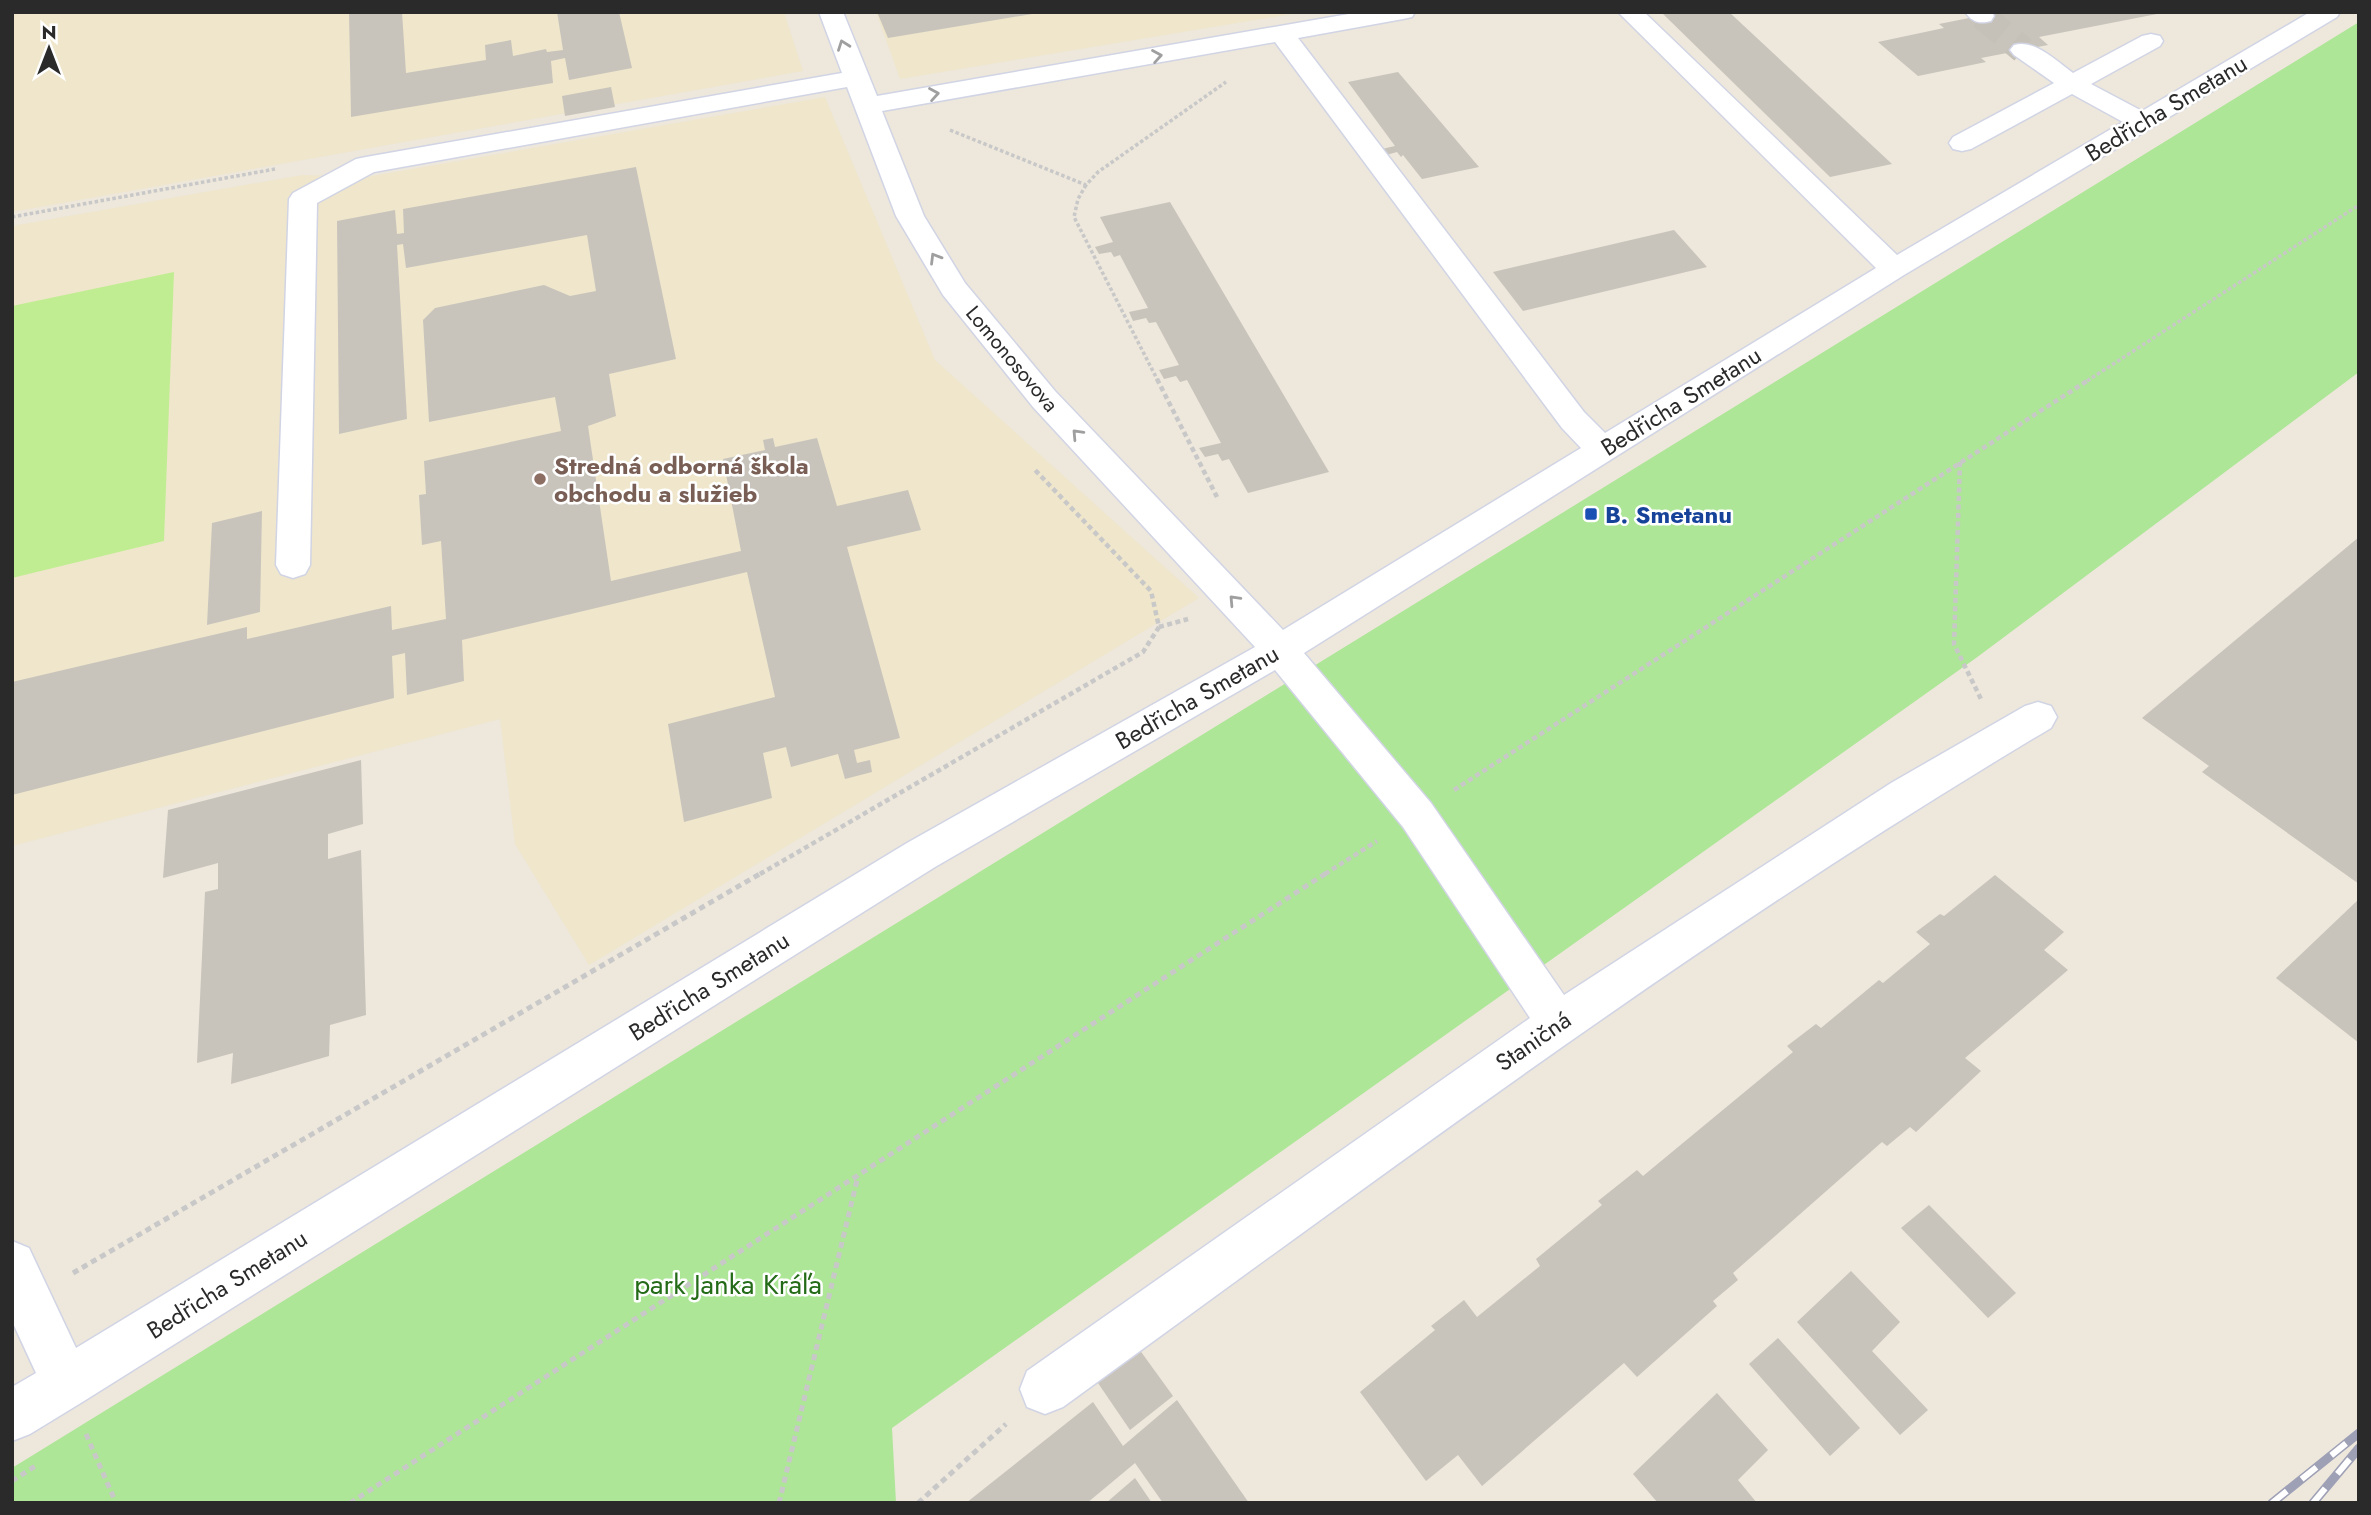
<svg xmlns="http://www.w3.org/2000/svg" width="2371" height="1515" viewBox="0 0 2371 1515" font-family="Jost,sans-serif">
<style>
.education{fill:#efe6cb}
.green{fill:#ade696}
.pitch{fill:#c1ed92}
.building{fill:#c8c4bc}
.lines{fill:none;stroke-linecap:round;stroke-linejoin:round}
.minor-tunnel{stroke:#c6c1b8;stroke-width:27;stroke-dasharray:27 14;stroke-linecap:butt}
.minor-casing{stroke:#d1d4e4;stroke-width:3}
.path-far2{stroke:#c8c8c8;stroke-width:3.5;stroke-dasharray:3.5 2.5;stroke-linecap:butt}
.path-far1{stroke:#c8c8c8;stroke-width:4.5;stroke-dasharray:5 3.5;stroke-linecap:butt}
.path{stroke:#c8c8c8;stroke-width:5;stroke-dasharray:6 4.5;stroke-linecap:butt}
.minor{fill:#fff;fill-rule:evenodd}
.rail-casing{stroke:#9ea0b6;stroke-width:9}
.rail{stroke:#fff;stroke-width:6;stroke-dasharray:19;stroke-linecap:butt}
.oneway{stroke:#9f9f9f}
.education-dot{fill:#8d6e63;stroke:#fff;stroke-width:2.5}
.transit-dot{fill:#1a4fb4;stroke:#fff;stroke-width:2.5}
.labels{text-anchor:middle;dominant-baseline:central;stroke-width:5;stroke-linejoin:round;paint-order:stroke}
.far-street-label{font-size:21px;fill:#2a2a2a;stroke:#fff}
.street-label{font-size:24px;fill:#2a2a2a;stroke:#fff}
.education-label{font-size:24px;font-weight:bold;fill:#785e54;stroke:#fff;text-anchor:start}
.transit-label{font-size:24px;font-weight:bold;fill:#164399;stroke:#fff;text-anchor:start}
.near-park-label{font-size:28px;fill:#246b17;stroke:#fff}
</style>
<rect width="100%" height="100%" fill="#ede7dc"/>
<g class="education">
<polygon points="12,12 784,12 803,71 12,212"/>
<polygon points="876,12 1304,12 900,79"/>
<polygon points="825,97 935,360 1199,598 589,965 515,844 500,719 12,846 12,226 302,175 366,177"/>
</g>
<polygon class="green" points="2359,22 2359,372 1976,658 892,1428 896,1503 12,1503 12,1468"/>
<polygon class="pitch" points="174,272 164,541 12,578 12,306"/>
<g class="building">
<polygon points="349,12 402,12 406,73 486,60 485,45 511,40 513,56 546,49 547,52 563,50 557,12 619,12 632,68 569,80 565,58 551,61 553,83 351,117"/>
<polygon points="877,12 1032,12 1032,14 888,38"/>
<polygon points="1661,12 1729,12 1892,164 1830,177"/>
<polygon points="1999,12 2157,12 2157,14 2039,37 2048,45 1981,58 1986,62 1918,76 1878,42 1944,28 1939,24"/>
<polygon points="1398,72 1479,167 1422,179 1403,155 1401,157 1397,152 1386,155 1382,149 1395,146 1348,82"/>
<polygon points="611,87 615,107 565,116 562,96"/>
<polygon points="636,167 676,359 609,374 616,416 588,426 611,581 741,551 723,459 765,450 763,440 773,438 775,447 817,438 837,506 908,490 921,530 847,547 900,738 854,750 857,763 870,760 872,772 845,779 838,754 791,767 786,747 763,753 772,798 684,822 668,724 775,697 747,572 462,640 464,681 407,695 405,653 392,656 394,698 12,795 12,682 247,627 247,639 391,606 392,630 446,619 441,541 422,545 419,495 426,494 424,461 561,431 555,397 429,422 423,320 435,308 544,285 570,296 596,291 587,235 406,268 403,244 397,245 407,419 339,434 337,221 395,210 397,234 404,233 403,209"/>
<polygon points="1170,202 1329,472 1248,493 1229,459 1222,461 1218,454 1205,457 1199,448 1221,443 1187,380 1180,382 1176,376 1164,379 1159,370 1179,365 1156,322 1149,323 1146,318 1133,321 1129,312 1148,308 1120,255 1114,257 1111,252 1099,254 1095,247 1113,242 1100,217"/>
<polygon points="1674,230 1707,267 1523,311 1493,272"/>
<polygon points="262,511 260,612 207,625 212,523"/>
<polygon points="2359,537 2359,884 2202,772 2209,766 2142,718"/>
<polygon points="361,760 363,824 328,834 328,859 361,850 366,1015 330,1025 329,1056 231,1084 233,1053 197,1063 205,892 218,889 218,863 163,878 168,810"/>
<polygon points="1995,875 2064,932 2044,950 2068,970 1965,1058 1981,1071 1916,1132 1910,1127 1887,1146 1882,1142 1733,1273 1738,1280 1713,1301 1717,1306 1637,1377 1624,1363 1482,1486 1458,1455 1426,1481 1360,1392 1435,1330 1431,1326 1464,1300 1477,1317 1540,1266 1536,1259 1602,1205 1598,1201 1637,1170 1643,1176 1793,1052 1787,1046 1816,1024 1821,1028 1879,980 1883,983 1930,944 1916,932 1940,914 1944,916"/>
<polygon points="2359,899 2359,1043 2276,978"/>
<polygon points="1929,1205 2016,1293 1988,1318 1901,1228"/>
<polygon points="1851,1271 1900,1322 1872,1351 1928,1410 1900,1435 1797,1322"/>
<polygon points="1778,1338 1860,1428 1830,1456 1749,1364"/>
<polygon points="1139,1349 1173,1396 1130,1430 1098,1383"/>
<polygon points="1717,1393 1768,1450 1738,1480 1757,1503 1658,1503 1633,1474"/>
<polygon points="1177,1400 1249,1503 1163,1503 1135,1463 1087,1503 966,1503 1093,1402 1123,1446"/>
<polygon points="1135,1478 1152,1503 1106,1503"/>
</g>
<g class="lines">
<polyline class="minor-tunnel" points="1982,16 2023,50"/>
<g class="minor-casing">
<g id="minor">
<path d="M 819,12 L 843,12 L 877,96 L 1360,12 L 1415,12 L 1412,17 L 1403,19 L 1298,38 L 1584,412 L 1605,433 L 1876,268 L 1618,12 L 1644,12 L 1897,255 L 2123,122 L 2072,94 L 1971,149 L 1962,151 L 1953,149 L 1949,143 L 1953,137 L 2054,83 L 2014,55 L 2010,50 L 2014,45 C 2035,39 2056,61 2073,73 L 2142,36 L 2151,34 L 2160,36 L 2163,41 L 2160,46 L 2091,84 L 2142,111 L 2310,12 L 2340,12 L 2337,17 L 1904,275 L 1304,653 L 1431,803 L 1564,995 L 1891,783 L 2025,706 L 2038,702 L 2051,706 L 2057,717 L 2051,728 C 1707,932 1387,1172 1063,1407 L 1045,1414 L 1027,1407 L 1020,1389 L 1027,1371 L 1530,1018 L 1403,827 L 1275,670 L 935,867 L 84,1401 L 30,1434 L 12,1441 L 12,1387 L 36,1373 L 12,1321 L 12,1241 L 29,1248 L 76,1348 L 907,843 L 1255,647 L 1033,407 L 943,295 L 896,216 L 847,87 L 374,172 L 317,203 L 310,565 L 305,574 L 293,578 L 281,574 L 276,565 L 289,199 L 293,193 L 356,159 L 366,157 L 842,73 ZM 1275,42 L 1562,428 L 1581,448 L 1283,630 L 1055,391 L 965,283 L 924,216 L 882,111 Z"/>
<path d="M 1965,12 L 1992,12 L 1994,16 L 1991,21 C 1979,24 1972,22 1965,12 Z"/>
</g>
</g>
<g class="path-far2">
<polyline points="950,130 1086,185 1098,172 1226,82"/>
<polyline points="1086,185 1078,199 1074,217 1158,381"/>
<polyline points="12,217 275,169"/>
<polyline points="2087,381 2359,205"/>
</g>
<g class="path-far1">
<polyline points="1157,379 1217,497"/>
<polyline points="1960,462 1954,644 1981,699"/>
<polyline points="1159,627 1188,619"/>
<polyline points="1454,790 2090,379"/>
<polyline points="760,874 1143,652 1159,627 1151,591 1035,470"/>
<polyline points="1325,874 1377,841"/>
</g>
<g class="path">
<polyline points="73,1273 763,872"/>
<polyline points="86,1434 116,1503"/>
<polyline points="12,1481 37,1465"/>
<polyline points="350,1503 1328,872"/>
<polyline points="779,1503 858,1176"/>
<polyline points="918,1503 1006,1424"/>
</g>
<use href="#minor" class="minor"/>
<g class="rail-casing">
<g id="rail">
<polyline points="2272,1503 2359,1433"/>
<polyline points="2313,1503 2359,1448"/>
</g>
</g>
<use href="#rail" class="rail"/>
</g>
<defs><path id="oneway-chevron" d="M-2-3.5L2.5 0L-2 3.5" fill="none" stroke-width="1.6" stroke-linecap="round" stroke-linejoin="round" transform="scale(1.75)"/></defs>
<g class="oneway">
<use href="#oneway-chevron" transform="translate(843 45) rotate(-110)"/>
<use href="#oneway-chevron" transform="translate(1157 56) rotate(-10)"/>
<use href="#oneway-chevron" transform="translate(934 94) rotate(-10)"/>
<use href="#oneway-chevron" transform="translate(935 258) rotate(-121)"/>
<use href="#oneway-chevron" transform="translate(1077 434) rotate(-133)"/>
<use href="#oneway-chevron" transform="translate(1234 600) rotate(-133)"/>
</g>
<circle class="education-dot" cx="540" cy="479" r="7"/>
<rect class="transit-dot" x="1584" y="507" width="14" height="14" rx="3.5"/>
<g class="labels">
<g class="far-street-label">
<text transform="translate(1012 359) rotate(50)">Lomonosovova</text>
</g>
<g class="street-label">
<text transform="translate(2166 108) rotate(-31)">Bedřicha Smetanu</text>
<text transform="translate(1681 401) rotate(-32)">Bedřicha Smetanu</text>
<text transform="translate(1197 697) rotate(-30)">Bedřicha Smetanu</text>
<text transform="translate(709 986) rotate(-32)">Bedřicha Smetanu</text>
<text transform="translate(1533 1041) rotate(-35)">Staničná</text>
<text transform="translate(227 1284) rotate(-32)">Bedřicha Smetanu</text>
</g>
<g class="education-label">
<text x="554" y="465">Stredná odborná škola<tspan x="554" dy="28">obchodu a služieb</tspan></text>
</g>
<g class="transit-label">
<text x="1605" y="514">B. Smetanu</text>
</g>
<g class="near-park-label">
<text x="728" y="1284">park Janka Kráľa</text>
</g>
</g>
<rect width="2371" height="1515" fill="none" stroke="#2a2a2a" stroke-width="28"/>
<g transform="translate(49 49)" stroke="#ffffff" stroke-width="5" paint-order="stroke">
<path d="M0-5L12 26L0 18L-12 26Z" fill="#2a2a2a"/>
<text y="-10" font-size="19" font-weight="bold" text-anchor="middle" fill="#2a2a2a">N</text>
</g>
</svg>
